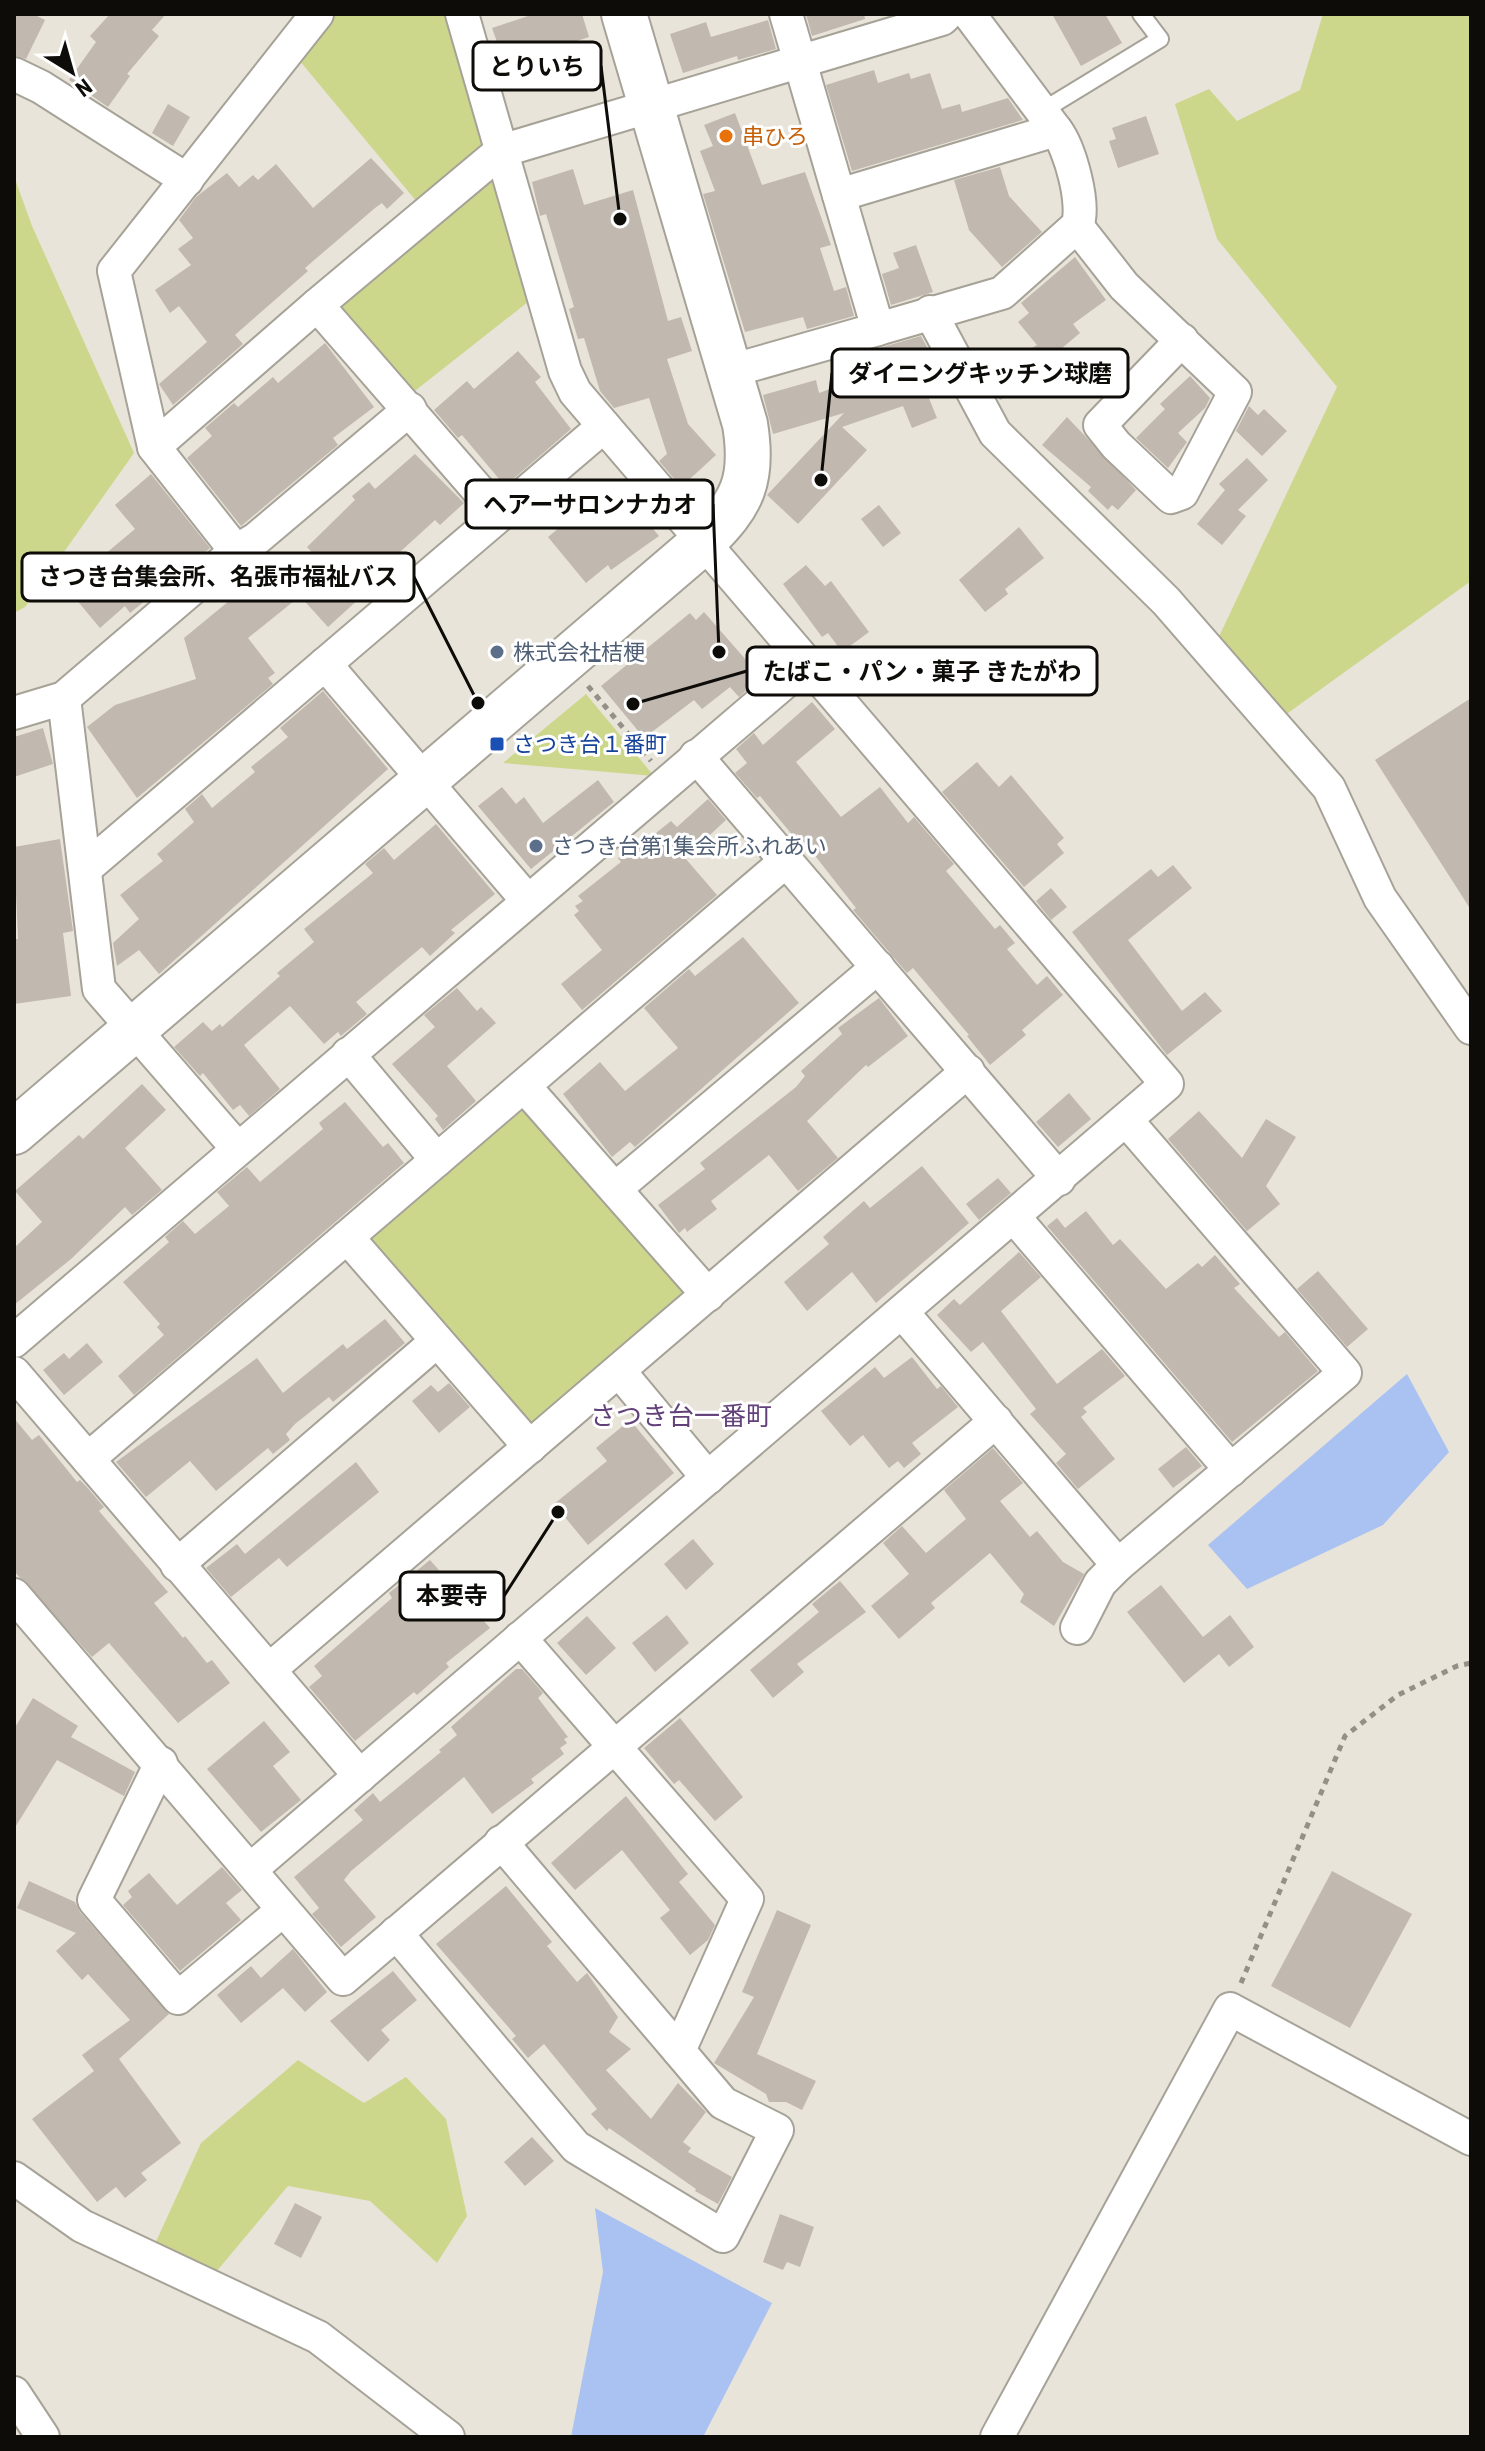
<svg xmlns="http://www.w3.org/2000/svg" width="1485" height="2451" viewBox="0 0 1485 2451" font-family="'Roboto Condensed','Noto Sans JP',sans-serif">
<style>
.green{fill:#cdd78c}
.water{fill:#aac2f1}
.building{fill:#c1b8b0}
.lines{fill:none;stroke-linecap:round;stroke-linejoin:round}
.lane-casing{stroke:#a6a297;stroke-width:20}
.street-casing{stroke:#a6a297;stroke-width:36}
.secondary-casing{stroke:#a6a297;stroke-width:48}
.path{stroke:#949088;stroke-width:5;stroke-dasharray:6 6;stroke-linecap:butt}
.lane{stroke:#fff;stroke-width:16}
.street{stroke:#fff;stroke-width:32}
.secondary{stroke:#fff;stroke-width:44}
.food-dot{fill:#e8710a;stroke:#fff;stroke-width:3}
.service-dot{fill:#5c6f8a;stroke:#fff;stroke-width:3}
.transit-dot{fill:#1a4fb4;stroke:#fff;stroke-width:3}
.labels{text-anchor:middle;dominant-baseline:central;stroke-width:6;stroke-linejoin:round;paint-order:stroke}
.food-label{font-size:22px;fill:#c56008;stroke:#fff;text-anchor:start}
.service-label{font-size:22px;fill:#4e5e75;stroke:#fff;text-anchor:start}
.transit-label{font-size:22px;fill:#164399;stroke:#fff;text-anchor:start}
.quarter-label{font-size:26px;fill:#62407a;stroke:#fff}
.leader{fill:none;stroke:#0e0c09;stroke-width:3}
.callout-dot{fill:#0e0c09;stroke:#fff;stroke-width:3}
.callout{fill:#fff;stroke:#0e0c09;stroke-width:3}
.callout-label{font-size:24px;text-anchor:middle;font-weight:bold;fill:#0e0c09}
</style>
<rect width="100%" height="100%" fill="#e9e4d9"/>
<g class="green">
<polygon points="335,14 447,14 483,139 481,151 417,202 299,60"/>
<polygon points="1323,14 1471,14 1471,581 1281,718 1215,645 1337,387 1217,239 1175,104 1209,89 1237,121 1300,90"/>
<polygon points="14,176 32,226 134,453 25,607 14,613"/>
<polygon points="487,180 498,185 533,298 411,394 339,316 340,305"/>
<polygon points="586,694 654,776 503,763"/>
<polygon points="517,1101 689,1288 686,1301 536,1426 524,1429 365,1244 366,1234"/>
<polygon points="298,2060 364,2103 406,2077 446,2119 467,2216 437,2263 370,2201 288,2186 216,2272 154,2246 201,2143"/>
</g>
<g class="water">
<polygon points="1407,1374 1449,1452 1383,1525 1247,1589 1208,1545"/>
<polygon points="595,2208 772,2303 703,2437 571,2437 603,2272"/>
</g>
<g class="building">
<polygon points="14,14 33,14 45,20 26,59 14,55"/>
<polygon points="110,14 166,14 152,30 159,36 127,74 130,76 108,107 69,80 96,42 90,36"/>
<polygon points="534,14 582,14 589,37 505,64 492,28"/>
<polygon points="806,14 864,14 865,19 812,36"/>
<polygon points="1052,14 1105,14 1122,43 1081,66"/>
<polygon points="768,20 776,49 738,60 737,56 683,73 670,34 706,22 711,37"/>
<polygon points="874,70 878,83 909,73 911,79 930,73 942,109 960,104 962,112 1008,98 1023,120 852,171 826,85"/>
<polygon points="168,104 190,117 173,146 152,133"/>
<polygon points="735,113 762,185 805,172 831,245 820,248 834,291 846,287 854,316 807,329 803,317 745,332 703,194 715,191 700,151 713,146 704,125"/>
<polygon points="1146,116 1159,154 1118,168 1109,141 1116,139 1112,128"/>
<polygon points="371,158 404,193 387,209 382,203 375,208 305,268 308,271 235,335 243,344 173,405 159,384 207,342 179,306 170,313 155,290 191,265 178,249 193,238 179,220 196,197 227,173 239,187 253,175 258,180 276,164 313,208"/>
<polygon points="1000,167 1009,196 1042,232 1002,267 969,230 954,180"/>
<polygon points="573,169 584,205 633,190 668,321 681,317 692,351 667,359 688,424 716,455 681,487 659,461 667,454 649,398 614,408 600,391 584,338 578,339 569,309 574,307 546,214 540,216 532,182"/>
<polygon points="916,245 933,292 891,305 882,274 899,268 893,253"/>
<polygon points="1075,257 1106,300 1073,324 1080,333 1025,379 1028,384 1000,400 986,375 1037,345 1018,322 1029,313 1021,303"/>
<polygon points="921,336 938,367 919,374 937,418 912,428 903,406 842,427 867,450 798,524 767,495 844,413 773,434 763,395 816,380 819,393 863,377 855,355"/>
<polygon points="325,343 374,407 333,438 338,445 241,526 187,458 212,436 205,428 234,403 238,407 273,377 278,383"/>
<polygon points="518,351 541,377 535,382 571,429 505,486 462,435 458,438 434,410 467,381 474,389"/>
<polygon points="1190,376 1210,398 1205,408 1178,433 1187,442 1168,468 1136,438 1165,409 1160,404"/>
<polygon points="1249,406 1258,415 1264,409 1287,431 1262,456 1236,431"/>
<polygon points="1067,417 1136,490 1118,510 1112,505 1108,510 1088,491 1091,487 1042,445"/>
<polygon points="415,454 464,503 440,525 435,520 400,552 405,557 328,627 299,595 328,570 307,547 355,500 352,496 369,482 375,489"/>
<polygon points="1247,458 1268,480 1238,510 1246,516 1222,545 1197,524 1225,490 1219,484"/>
<polygon points="151,474 210,548 130,613 125,606 100,628 75,598 101,577 92,565 135,529 115,505"/>
<polygon points="584,495 605,521 630,501 659,536 611,570 608,565 586,583 548,537 570,519 564,511"/>
<polygon points="879,505 901,533 883,547 861,519"/>
<polygon points="1019,527 1044,558 1005,589 1008,594 985,612 959,580"/>
<polygon points="806,565 825,586 831,581 869,632 842,652 828,633 822,637 783,584"/>
<polygon points="269,568 294,601 248,638 275,673 268,678 273,684 137,798 87,727 115,705 196,679 184,638"/>
<polygon points="704,612 761,677 739,697 730,687 702,709 694,700 644,738 601,686 690,613 696,620"/>
<polygon points="323,691 388,769 159,974 139,950 117,966 113,943 139,919 120,895 163,861 157,854 194,822 185,809 202,794 212,808 255,772 251,767 288,737 280,728"/>
<polygon points="1471,698 1471,910 1375,760"/>
<polygon points="812,702 835,729 796,762 841,817 880,787 908,823 914,817 954,864 946,871 995,929 1000,925 1015,943 1007,949 1037,985 1047,976 1063,995 1022,1030 1026,1035 990,1065 967,1036 969,1035 913,968 907,973 853,910 856,908 798,834 794,837 760,796 757,798 735,773 747,763 736,749 754,733 763,745"/>
<polygon points="43,728 53,764 14,777 14,737"/>
<polygon points="977,762 999,787 1011,775 1064,838 1057,844 1064,853 1024,887 942,792"/>
<polygon points="598,780 614,802 531,869 478,806 502,787 516,804 524,797 543,823"/>
<polygon points="708,799 726,820 685,858 717,895 582,1010 561,984 602,950 574,915 579,911 575,906 583,901 578,896 621,862 618,858 642,837 646,841 671,821 677,827"/>
<polygon points="436,824 495,894 451,930 455,933 430,956 422,947 356,1002 367,1014 341,1036 338,1032 324,1044 290,1006 244,1045 280,1089 249,1116 240,1105 233,1110 203,1073 200,1076 174,1047 203,1022 212,1031 220,1024 222,1027 280,976 277,973 314,942 304,929 373,873 365,864 384,848 394,860"/>
<polygon points="60,839 73,931 63,933 71,996 14,1004 14,939 18,939 14,847"/>
<polygon points="1173,865 1192,888 1128,940 1182,1011 1205,992 1222,1011 1167,1055 1072,932 1151,869 1158,877"/>
<polygon points="1051,888 1067,907 1051,920 1036,901"/>
<polygon points="743,937 799,1003 635,1147 630,1142 612,1157 563,1094 600,1062 625,1091 678,1048 644,1008 689,969 695,976"/>
<polygon points="457,988 477,1011 481,1007 496,1023 447,1066 476,1101 443,1130 435,1119 438,1116 392,1064 435,1027 424,1015"/>
<polygon points="879,998 908,1036 868,1067 866,1065 807,1121 838,1158 798,1191 769,1155 711,1201 717,1209 687,1232 685,1228 679,1233 658,1205 705,1169 700,1163 796,1087 805,1076 801,1071 842,1034 838,1028"/>
<polygon points="142,1084 166,1110 125,1148 162,1190 132,1215 125,1207 71,1259 14,1305 14,1248 42,1222 15,1191 79,1135 83,1139"/>
<polygon points="1069,1093 1091,1119 1058,1147 1036,1122"/>
<polygon points="345,1102 383,1147 388,1143 404,1163 134,1395 118,1376 164,1335 157,1327 160,1324 123,1282 169,1242 165,1237 183,1221 195,1234 229,1206 217,1192 247,1167 260,1182 323,1129 319,1123"/>
<polygon points="1199,1111 1242,1158 1266,1119 1296,1137 1266,1186 1280,1204 1247,1231 1168,1139"/>
<polygon points="922,1166 969,1223 876,1303 852,1272 807,1311 784,1282 829,1244 823,1237 864,1201 870,1208"/>
<polygon points="998,1178 1011,1193 979,1220 966,1204"/>
<polygon points="1086,1211 1113,1245 1120,1239 1166,1289 1198,1263 1202,1267 1215,1255 1240,1284 1234,1288 1279,1337 1285,1332 1318,1371 1232,1442 1047,1226 1057,1218 1065,1228"/>
<polygon points="1019,1252 1041,1277 1001,1311 1057,1384 1102,1349 1125,1376 1083,1408 1087,1412 1081,1417 1115,1459 1078,1489 1056,1463 1066,1454 1030,1414 1036,1409 983,1342 971,1352 937,1315 954,1299 960,1305"/>
<polygon points="1318,1271 1368,1329 1347,1347 1297,1289"/>
<polygon points="385,1319 405,1343 333,1402 329,1397 295,1424 286,1434 290,1440 273,1454 268,1448 216,1491 190,1461 146,1497 116,1462 257,1358 283,1393 343,1344 347,1349"/>
<polygon points="87,1343 103,1362 64,1395 43,1370 64,1353 69,1359"/>
<polygon points="912,1357 937,1389 941,1386 958,1407 912,1443 921,1454 904,1468 898,1461 889,1468 863,1435 850,1446 821,1411 875,1367 884,1378"/>
<polygon points="449,1383 470,1407 439,1433 412,1401 431,1385 438,1392"/>
<polygon points="14,1418 32,1440 39,1435 77,1482 80,1480 86,1486 104,1507 99,1511 168,1592 154,1603 183,1638 185,1636 207,1663 212,1660 230,1683 178,1723 109,1643 92,1657 14,1571"/>
<polygon points="630,1420 674,1473 588,1545 554,1504 607,1461 596,1448"/>
<polygon points="1186,1447 1202,1466 1173,1488 1158,1469"/>
<polygon points="993,1448 1023,1483 1000,1501 1030,1537 1037,1531 1063,1562 1084,1574 1054,1626 1020,1602 1024,1594 990,1553 931,1603 935,1608 899,1639 871,1606 909,1574 883,1543 902,1526 926,1553 966,1519 944,1490"/>
<polygon points="356,1462 379,1492 287,1567 279,1558 231,1597 206,1568 237,1544 245,1554"/>
<polygon points="693,1539 714,1564 686,1590 664,1564"/>
<polygon points="430,1560 490,1628 446,1663 449,1667 417,1695 414,1692 355,1741 309,1687 322,1676 314,1666 392,1598 389,1593"/>
<polygon points="840,1581 866,1612 797,1664 804,1672 773,1698 750,1670 819,1612 812,1604"/>
<polygon points="1161,1585 1203,1637 1230,1615 1254,1647 1229,1667 1219,1654 1184,1683 1127,1612"/>
<polygon points="667,1615 689,1643 655,1672 632,1643"/>
<polygon points="587,1616 616,1648 586,1675 557,1643"/>
<polygon points="516,1669 522,1669 543,1693 538,1698 568,1737 564,1739 567,1743 560,1748 564,1754 531,1779 534,1783 492,1814 464,1777 351,1871 344,1880 376,1917 341,1947 312,1914 319,1908 294,1877 363,1820 354,1810 373,1793 380,1802 441,1752 439,1750 457,1735 451,1727"/>
<polygon points="33,1698 78,1726 71,1737 135,1772 124,1796 57,1760 14,1829 14,1729"/>
<polygon points="680,1718 743,1797 715,1821 679,1780 674,1784 644,1748"/>
<polygon points="264,1721 290,1752 273,1766 301,1800 261,1832 207,1769"/>
<polygon points="626,1796 688,1874 679,1882 715,1925 708,1940 690,1955 660,1918 670,1910 622,1850 575,1890 551,1863"/>
<polygon points="222,1867 242,1890 226,1903 241,1920 180,1971 123,1905 132,1897 128,1891 149,1873 177,1905"/>
<polygon points="1332,1871 1412,1914 1350,2028 1271,1986"/>
<polygon points="29,1881 75,1902 80,1912 169,2014 119,2059 181,2143 141,2173 147,2180 125,2198 116,2187 97,2202 32,2119 94,2071 82,2055 130,2020 88,1974 82,1980 56,1951 76,1933 17,1908"/>
<polygon points="506,1886 552,1942 547,1946 577,1982 587,1973 618,2017 609,2032 631,2049 606,2070 651,2119 678,2083 706,2112 683,2142 691,2148 688,2152 732,2177 718,2204 695,2191 696,2189 609,2128 607,2131 591,2114 597,2109 544,2044 528,2058 512,2039 516,2036 436,1944"/>
<polygon points="777,1910 811,1925 757,2054 816,2081 802,2110 786,2102 769,2102 766,2094 714,2063 754,1997 742,1992"/>
<polygon points="293,1949 327,1992 305,2012 283,1988 241,2023 217,1995 251,1966 261,1978"/>
<polygon points="393,1971 417,2000 381,2030 390,2040 368,2062 330,2021"/>
<polygon points="532,2137 554,2161 525,2186 504,2162"/>
<polygon points="295,2203 322,2217 301,2258 274,2244"/>
<polygon points="780,2214 814,2227 800,2267 787,2262 783,2270 763,2262"/>
</g>
<g class="lines">
<g class="lane-casing">
<polyline id="lane" points="1042,111 1160,39 1141,14"/>
</g>
<g class="street-casing">
<g id="street">
<polyline points="14,74 41,87 187,180"/>
<polyline points="839,195 1056,130 969,14"/>
<polyline points="1077,226 1124,286 1235,392 1182,493 1171,497 1116,445 1100,425 1182,340"/>
<polyline points="317,305 501,151 942,19 947,14"/>
<polyline points="930,312 995,433 1166,601 1329,788 1380,898 1471,1028"/>
<path d="M 878,329 L 1002,293 L 1077,226 C 1086,206 1070,148 1056,130"/>
<polyline points="730,371 878,329 786,14"/>
<polyline points="154,447 317,305 499,514"/>
<polyline points="236,551 154,447 114,271 317,14"/>
<polyline points="325,664 527,900"/>
<polyline points="64,698 99,989 238,1149"/>
<polyline points="14,713 64,698 236,551 256,539 410,409"/>
<polyline points="696,756 1059,1179"/>
<polyline points="86,868 604,426"/>
<polyline points="348,1054 437,1160"/>
<polyline points="524,1086 708,1295"/>
<polyline points="615,1189 878,967"/>
<polyline points="1014,1217 1231,1470"/>
<polyline points="347,1237 530,1447"/>
<polyline points="902,1312 1118,1565 1345,1373 1127,1121"/>
<polyline points="14,1341 806,664"/>
<polyline points="619,1371 708,1478"/>
<polyline points="14,1373 360,1776"/>
<polyline points="88,1459 787,860"/>
<polyline points="177,1565 437,1341"/>
<polyline points="14,1595 343,1979 996,1421"/>
<polyline points="1077,1628 1100,1583 1118,1565"/>
<polyline points="269,1670 968,1071"/>
<polyline points="161,1763 94,1900 178,1998 283,1910"/>
<polyline points="501,1842 679,2051"/>
<polyline points="250,1870 1167,1084 575,392 565,371 462,14"/>
<polyline points="396,1933 576,2147 723,2236 777,2130 723,2103 679,2051 747,1899 520,1638"/>
<polyline points="14,2178 82,2226 318,2337 448,2437"/>
<polyline points="14,2393 43,2437"/>
<polyline points="997,2437 1230,2009 1471,2139"/>
</g>
</g>
<g class="secondary-casing">
<path id="secondary" d="M 14,1132 L 703,542 C 743,504 754,479 745,424 L 624,14"/>
</g>
<g class="path">
<polyline points="588,686 651,761"/>
<polyline points="1241,1983 1345,1736 1398,1695 1457,1666 1471,1663"/>
</g>
<use href="#lane" class="lane"/>
<use href="#street" class="street"/>
<use href="#secondary" class="secondary"/>
</g>
<circle class="food-dot" cx="726" cy="136" r="8"/>
<g class="service-dot">
<circle cx="497" cy="652" r="8"/>
<circle cx="536" cy="846" r="8"/>
</g>
<rect class="transit-dot" x="489" y="736" width="16" height="16" rx="4"/>
<g class="labels">
<g class="food-label">
<text x="742" y="136">串ひろ</text>
</g>
<g class="service-label">
<text x="513" y="652">株式会社桔梗</text>
<text x="552" y="846">さつき台第1集会所ふれあい</text>
</g>
<g class="transit-label">
<text x="513" y="744">さつき台１番町</text>
</g>
<g class="quarter-label">
<text x="681" y="1416">さつき台一番町</text>
</g>
</g>
<path class="leader" d="M620 219L601 66M821 480L832 373M719 652L713 504M478 703L414 577M633 704L747 671M558 1512L504 1596"/>
<g class="callout-dot">
<circle cx="620" cy="219" r="8"/>
<circle cx="821" cy="480" r="8"/>
<circle cx="719" cy="652" r="8"/>
<circle cx="478" cy="703" r="8"/>
<circle cx="633" cy="704" r="8"/>
<circle cx="558" cy="1512" r="8"/>
</g>
<g class="callout">
<rect x="473" y="42" width="128" height="48" rx="8"/>
<rect x="832" y="349" width="296" height="48" rx="8"/>
<rect x="466" y="480" width="247" height="48" rx="8"/>
<rect x="22" y="553" width="392" height="48" rx="8"/>
<rect x="747" y="647" width="350" height="48" rx="8"/>
<rect x="400" y="1572" width="104" height="48" rx="8"/>
</g>
<g class="callout-label">
<text x="537" y="75">とりいち</text>
<text x="980" y="382">ダイニングキッチン球磨</text>
<text x="590" y="513">ヘアーサロンナカオ</text>
<text x="218" y="585">さつき台集会所、名張市福祉バス</text>
<text x="922" y="680">たばこ・パン・菓子 きたがわ</text>
<text x="452" y="1604">本要寺</text>
</g>
<rect width="1485" height="2451" fill="none" stroke="#0e0c09" stroke-width="32"/>
<g transform="translate(72 72) rotate(143)" stroke="#ffffff" stroke-width="6" paint-order="stroke">
<path d="M0-6L14 30L0 20L-14 30Z" fill="#0e0c09"/>
<text y="-12" font-size="22" font-weight="bold" text-anchor="middle" fill="#0e0c09">N</text>
</g>
</svg>
